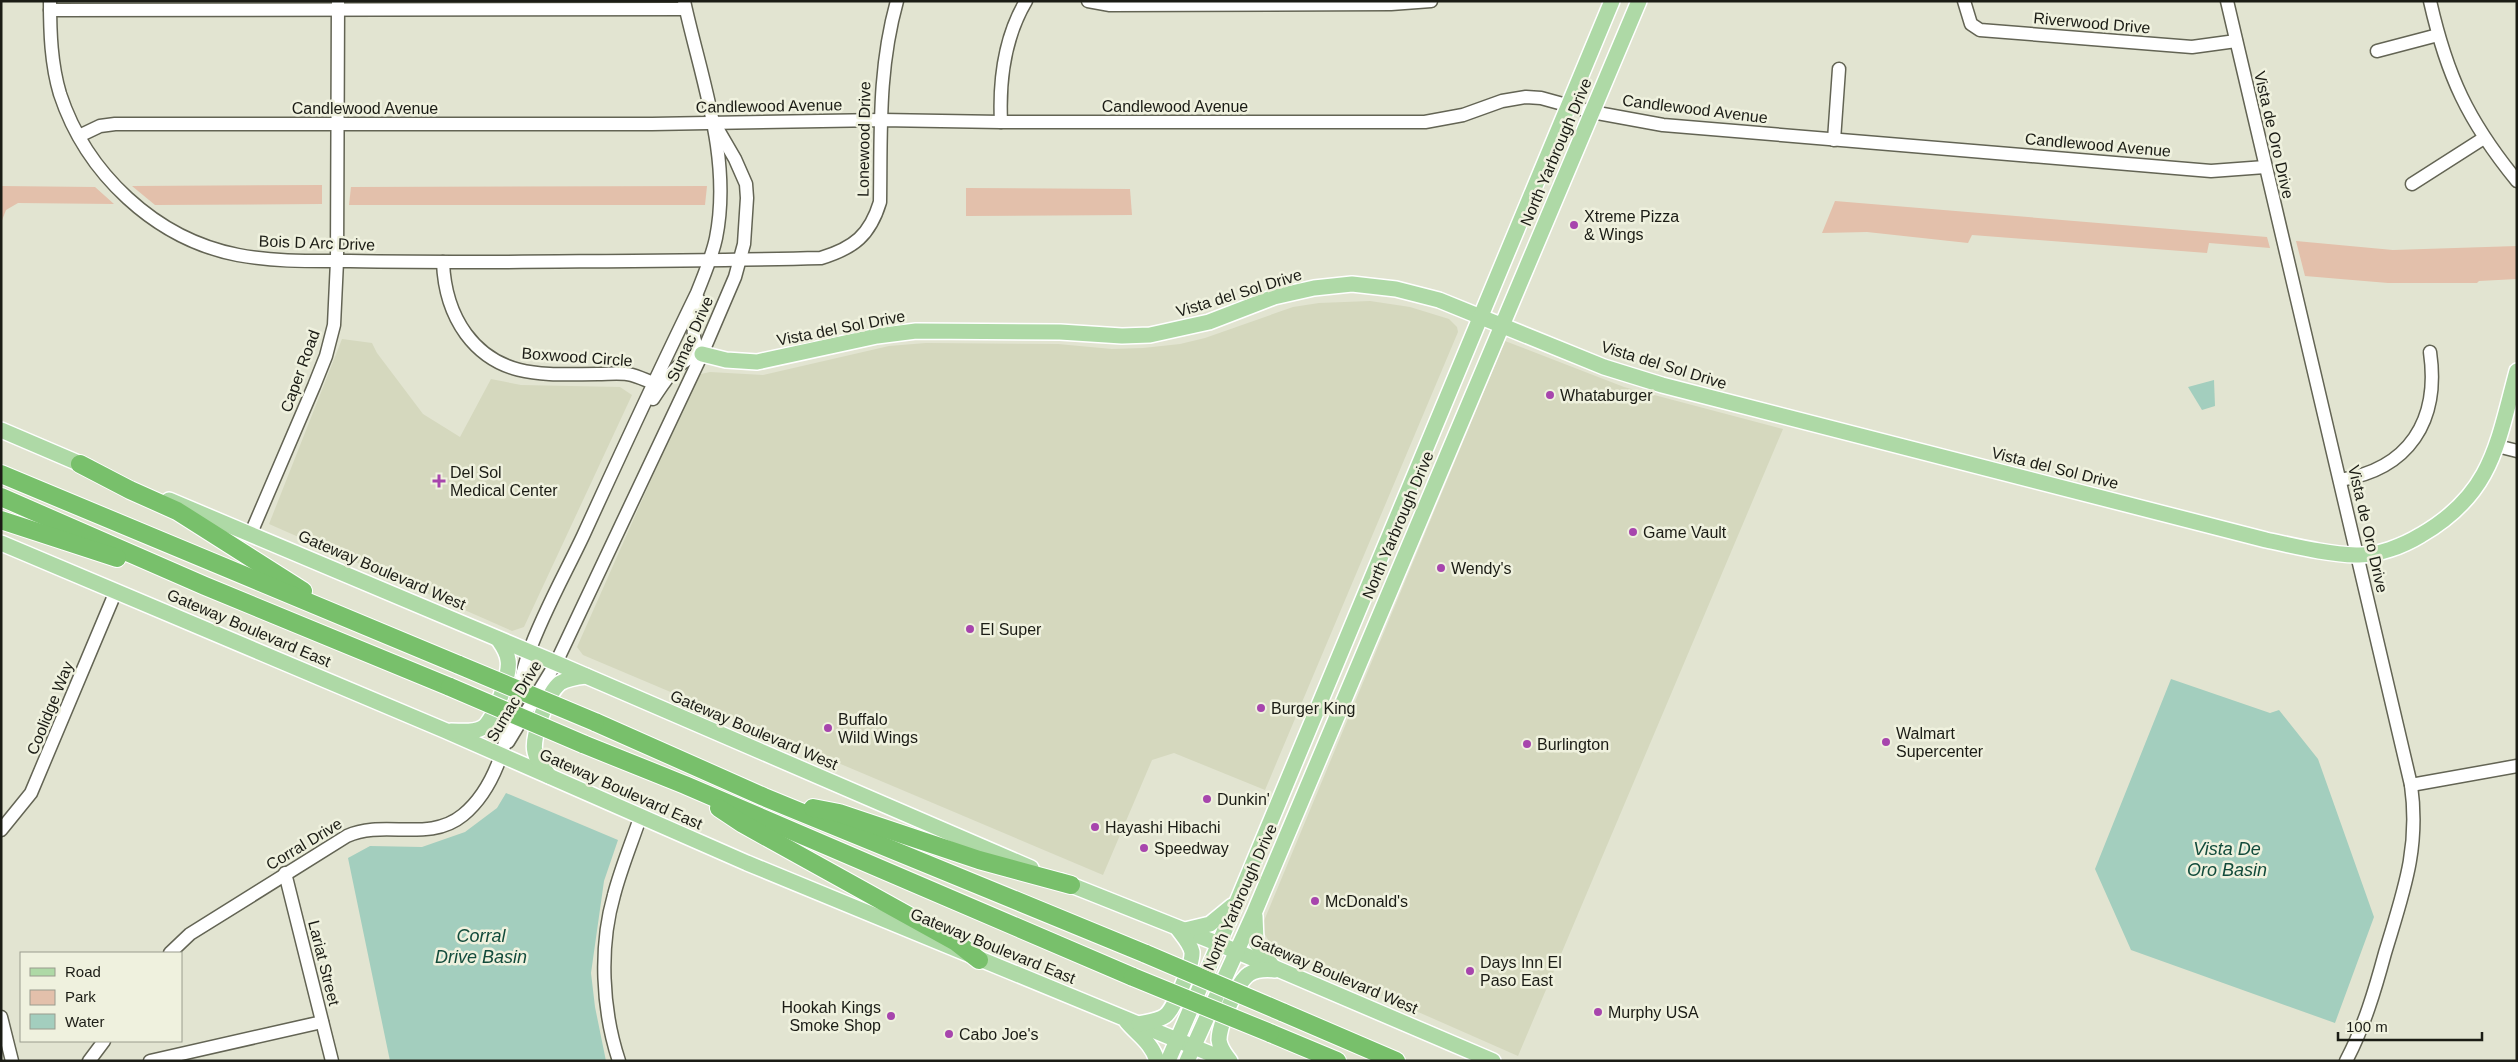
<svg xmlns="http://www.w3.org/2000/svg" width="2518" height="1062" viewBox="0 0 2518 1062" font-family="Helvetica,sans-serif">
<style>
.built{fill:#d5d8be}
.green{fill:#e3c0ab}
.water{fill:#a3cebe}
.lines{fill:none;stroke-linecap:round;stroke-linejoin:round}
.minor-casing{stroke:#636454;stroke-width:15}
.major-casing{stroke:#fff;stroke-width:18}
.highway-casing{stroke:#fff;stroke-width:20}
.minor{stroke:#fff;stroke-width:12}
.major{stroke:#aed9a6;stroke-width:15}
.highway{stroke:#78c06b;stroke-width:18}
.highway-bridge-casing{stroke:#fff;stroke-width:20;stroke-linecap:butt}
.highway-bridge{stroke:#78c06b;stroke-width:18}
.poi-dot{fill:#a745ad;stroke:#eff1de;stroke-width:2}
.labels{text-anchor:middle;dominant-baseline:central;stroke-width:5;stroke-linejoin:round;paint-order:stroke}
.street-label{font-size:16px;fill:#1b1c15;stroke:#eff1de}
.poi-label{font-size:16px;fill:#1b1c15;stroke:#eff1de;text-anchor:start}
.water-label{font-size:18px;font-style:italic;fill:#124b3b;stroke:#eff1de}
</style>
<rect width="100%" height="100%" fill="#e2e4d1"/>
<g class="built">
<polygon points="1370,301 1410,307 1449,319 1457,327 1458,332 1265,790 1174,753 1152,760 1103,875 583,655 577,647 697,376 701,374 710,372 763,375 889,346 926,343 1058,344 1112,349 1143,348 1180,344 1205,338 1293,307 1319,303"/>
<polygon points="342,339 372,343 377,353 423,414 460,437 491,379 521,385 620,387 632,395 524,627 512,631 269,524"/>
<polygon points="1505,341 1624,387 1783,429 1518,1056 1273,948 1261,928"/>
</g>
<g class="green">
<polygon points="322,185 322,204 155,205 132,186"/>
<polygon points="1,186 95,187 114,204 18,203 6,210 1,223"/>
<polygon points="707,186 705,205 349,205 351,187"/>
<polygon points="966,188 1130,189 1132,215 966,216"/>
<polygon points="1835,201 2267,237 2270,248 2209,243 2207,253 1972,235 1968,243 1867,232 1822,233"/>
<polygon points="2296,241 2393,250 2517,246 2517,279 2479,281 2477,283 2388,283 2305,276"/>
</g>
<g class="water">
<polygon points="2214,380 2215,406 2202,410 2188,387"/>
<polygon points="2171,679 2270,713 2279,710 2318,759 2374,917 2335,1023 2131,950 2095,869"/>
<polygon points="506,793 618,840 604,881 591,973 595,1007 606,1061 390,1061 348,858 370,846 422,847 465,832 497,808"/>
</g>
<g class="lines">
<g class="minor-casing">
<g id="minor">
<path d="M 50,1 C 50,32 51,64 60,94 C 86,173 155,239 238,255 C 275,262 312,261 350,261 C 400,262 449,262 499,262 C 606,261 713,261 821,258 C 854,248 870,235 880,202 C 881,132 878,69 897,1"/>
<polyline points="1088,1 1110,5 1391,4 1431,1"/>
<polyline points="1964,1 1971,24 1980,30 2192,47 2236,41"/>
<path d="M 2227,1 L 2411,785 C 2420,849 2403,893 2385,953 C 2375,990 2364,1027 2346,1061"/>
<path d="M 2430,1 C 2447,76 2468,121 2517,181"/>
<polyline points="50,10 685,9"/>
<polyline points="2377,51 2438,35"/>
<path d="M 1001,122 C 999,80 1004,38 1026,1"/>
<polyline points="79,136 100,126 115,124 652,124 881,120 1001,122 1425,122 1463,115 1502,101 1526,97 1541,98 1592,112 1663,125 2211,171 2265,167"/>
<polyline points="1834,140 1839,69"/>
<polyline points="2412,184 2484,138"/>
<path d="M 443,262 C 444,289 450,312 466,334 C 500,380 547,374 598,374 C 608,374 622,372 632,375 C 639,377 646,380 653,383"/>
<path d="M 699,300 C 695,320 688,338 702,354"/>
<path d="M 653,399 C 667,378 677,360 702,354"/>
<polyline points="2497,446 2517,451"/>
<path d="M 2340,480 C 2409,469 2440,421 2430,352"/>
<polyline points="251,533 314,386 326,356 334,325 337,261 338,2"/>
<polyline points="508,742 556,663 702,354 735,277 744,244 747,198 746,184 735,159 717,128"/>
<polyline points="2411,785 2517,766"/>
<polyline points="1,830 31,793 116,591"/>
<polyline points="285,873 332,1061"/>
<path d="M 170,953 L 190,934 L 347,836 C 384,819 429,843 463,815 C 509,777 510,705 529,652 C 543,613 565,574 583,536 C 620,455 658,373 697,293 C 704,275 712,257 716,238 C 732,158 701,79 684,1"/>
<polyline points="1,1017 12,1061"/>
<polyline points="89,1061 104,1041"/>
<polyline points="150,1061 322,1022"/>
<path d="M 619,1061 C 602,1010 599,947 614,895 C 621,868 632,842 641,815"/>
</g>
</g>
<g class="major-casing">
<g id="major">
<path d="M 702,354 L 726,360 L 757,362 L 877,336 L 916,331 L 1060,332 L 1122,336 L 1150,335 L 1209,322 L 1274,297 L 1314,288 L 1352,284 L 1396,289 L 1439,300 L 1604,367 L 1662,385 L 2266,540 C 2295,546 2325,554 2356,555 C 2377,556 2403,546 2421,535 C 2492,494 2497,445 2517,371"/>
<polyline points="1,430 90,468"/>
<polyline points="169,500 556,663 1031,868"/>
<polyline points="1,543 444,730 747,863 1228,1061"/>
<path d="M 451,731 C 461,731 473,733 482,728 C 494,722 511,673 508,660 C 507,651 502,645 498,639"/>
<path d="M 549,776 C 544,768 537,761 535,752 C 531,738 548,692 560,683 C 568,678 577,677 586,676"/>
<polyline points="1061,881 1219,944 1493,1061"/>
<polyline points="1255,916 1256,942 1272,966"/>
<polyline points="1185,930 1210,924 1232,906"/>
<path d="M 1127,1022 C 1138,1035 1152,1043 1157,1061"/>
<path d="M 1139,1024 C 1147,1022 1158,1021 1165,1016 C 1174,1010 1193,963 1192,952 C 1190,943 1183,936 1178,929"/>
<polyline points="1168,1061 1237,902 1612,1"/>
<polyline points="1187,1061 1255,911 1639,1"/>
<path d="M 1230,1061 C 1225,1054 1220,1049 1219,1040 C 1219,1026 1237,982 1249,974 C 1257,969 1266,969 1275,970"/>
</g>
</g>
<g class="highway-casing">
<g id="highway">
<polyline points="80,464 130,490 177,511 303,591"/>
<polyline points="1,474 459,665"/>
<polyline points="1,497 205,586 450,687"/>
<polyline points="1,520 117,558"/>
<polyline points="595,722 764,797 1146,954"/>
<polyline points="583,744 685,785 1133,977"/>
<polyline points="719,808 743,824 956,942 979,960"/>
<polyline points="813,808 839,813 979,860 1071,885"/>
<polyline points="1282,1012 1396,1061"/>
<polyline points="1270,1033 1337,1061"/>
</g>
</g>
<use href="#minor" class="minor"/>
<use href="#major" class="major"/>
<use href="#highway" class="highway"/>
<g class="highway-bridge-casing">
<g id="highway-bridge">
<polyline points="459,665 595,722"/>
<polyline points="450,687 583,744"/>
<polyline points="1146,954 1282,1012"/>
<polyline points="1133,977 1270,1033"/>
</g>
</g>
<use href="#highway-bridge" class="highway-bridge"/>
</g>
<g class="poi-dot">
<circle cx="1574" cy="225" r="5"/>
<circle cx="1550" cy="395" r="5"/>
<path d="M436.5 473.5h5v5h5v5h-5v5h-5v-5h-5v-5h5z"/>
<circle cx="1633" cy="532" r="5"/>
<circle cx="1441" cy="568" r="5"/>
<circle cx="970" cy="629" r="5"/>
<circle cx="1261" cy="708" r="5"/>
<circle cx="828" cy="728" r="5"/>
<circle cx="1886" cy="742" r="5"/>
<circle cx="1527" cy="744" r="5"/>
<circle cx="1207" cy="799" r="5"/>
<circle cx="1095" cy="827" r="5"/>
<circle cx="1144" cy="848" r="5"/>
<circle cx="1315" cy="901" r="5"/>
<circle cx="1470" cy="971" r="5"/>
<circle cx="1598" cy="1012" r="5"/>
<circle cx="891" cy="1016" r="5"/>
<circle cx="949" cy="1034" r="5"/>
</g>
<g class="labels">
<g class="street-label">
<text transform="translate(2092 23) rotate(5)">Riverwood Drive</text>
<text transform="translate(769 106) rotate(-1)">Candlewood Avenue</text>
<text x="1175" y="106">Candlewood Avenue</text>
<text x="365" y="108">Candlewood Avenue</text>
<text transform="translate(1695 109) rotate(7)">Candlewood Avenue</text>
<text transform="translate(2274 135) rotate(77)">Vista de Oro Drive</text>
<text transform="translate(864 139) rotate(-89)">Lonewood Drive</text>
<text transform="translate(2098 145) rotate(5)">Candlewood Avenue</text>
<text transform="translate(1556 152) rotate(-67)">North Yarbrough Drive</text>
<text transform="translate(317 243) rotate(2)">Bois D Arc Drive</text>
<text transform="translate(1239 293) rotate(-17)">Vista del Sol Drive</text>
<text transform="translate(841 328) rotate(-11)">Vista del Sol Drive</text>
<text transform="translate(690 339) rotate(-66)">Sumac Drive</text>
<text transform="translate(577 357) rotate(4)">Boxwood Circle</text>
<text transform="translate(1664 365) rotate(17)">Vista del Sol Drive</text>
<text transform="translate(300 371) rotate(-70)">Caper Road</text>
<text transform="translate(2055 468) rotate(14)">Vista del Sol Drive</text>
<text transform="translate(1398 525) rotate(-67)">North Yarbrough Drive</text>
<text transform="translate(2368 529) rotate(77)">Vista de Oro Drive</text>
<text transform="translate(382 570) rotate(23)">Gateway Boulevard West</text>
<text transform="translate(249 628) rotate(23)">Gateway Boulevard East</text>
<text transform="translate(514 701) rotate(-59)">Sumac Drive</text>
<text transform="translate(50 708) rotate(-68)">Coolidge Way</text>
<text transform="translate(754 730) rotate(23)">Gateway Boulevard West</text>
<text transform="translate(621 789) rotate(24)">Gateway Boulevard East</text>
<text transform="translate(304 844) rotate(-31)">Corral Drive</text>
<text transform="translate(1240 897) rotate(-66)">North Yarbrough Drive</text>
<text transform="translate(993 946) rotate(22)">Gateway Boulevard East</text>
<text transform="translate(324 963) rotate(76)">Lariat Street</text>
<text transform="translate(1334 974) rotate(23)">Gateway Boulevard West</text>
</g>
<g class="poi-label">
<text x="1584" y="216">Xtreme Pizza<tspan x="1584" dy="18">&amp; Wings</tspan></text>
<text x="1560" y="395">Whataburger</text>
<text x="450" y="472">Del Sol<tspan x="450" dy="18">Medical Center</tspan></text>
<text x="1643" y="532">Game Vault</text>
<text x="1451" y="568">Wendy's</text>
<text x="980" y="629">El Super</text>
<text x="1271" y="708">Burger King</text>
<text x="838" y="719">Buffalo<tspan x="838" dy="18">Wild Wings</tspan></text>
<text x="1896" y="733">Walmart<tspan x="1896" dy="18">Supercenter</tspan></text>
<text x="1537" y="744">Burlington</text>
<text x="1217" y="799">Dunkin'</text>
<text x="1105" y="827">Hayashi Hibachi</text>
<text x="1154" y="848">Speedway</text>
<text x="1325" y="901">McDonald's</text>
<text x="1480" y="962">Days Inn El<tspan x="1480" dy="18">Paso East</tspan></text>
<text x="881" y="1007" text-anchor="end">Hookah Kings<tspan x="881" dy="18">Smoke Shop</tspan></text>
<text x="1608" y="1012">Murphy USA</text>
<text x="959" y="1034">Cabo Joe's</text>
</g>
<g class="water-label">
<text x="2227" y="849">Vista De<tspan x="2227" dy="21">Oro Basin</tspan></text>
<text x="481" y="936">Corral<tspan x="481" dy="21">Drive Basin</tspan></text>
</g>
</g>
<rect width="2518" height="1062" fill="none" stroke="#1b1c15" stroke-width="5"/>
<rect x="20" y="952" width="162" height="90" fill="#eff1de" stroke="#9a9c8e"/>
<rect x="30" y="968" width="25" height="8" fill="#aed9a6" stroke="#9a9c8e"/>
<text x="65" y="977" font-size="15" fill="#1b1c15">Road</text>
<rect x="30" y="990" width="25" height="15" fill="#e3c0ab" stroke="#9a9c8e"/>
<text x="65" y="1002" font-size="15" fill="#1b1c15">Park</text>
<rect x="30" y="1014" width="25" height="15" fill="#a3cebe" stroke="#9a9c8e"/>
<text x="65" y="1027" font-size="15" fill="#1b1c15">Water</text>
<path d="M2338 1032v8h144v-8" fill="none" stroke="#1b1c15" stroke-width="2.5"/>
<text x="2346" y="1032" font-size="15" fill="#1b1c15" stroke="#eff1de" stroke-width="4" paint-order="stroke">100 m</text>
</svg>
